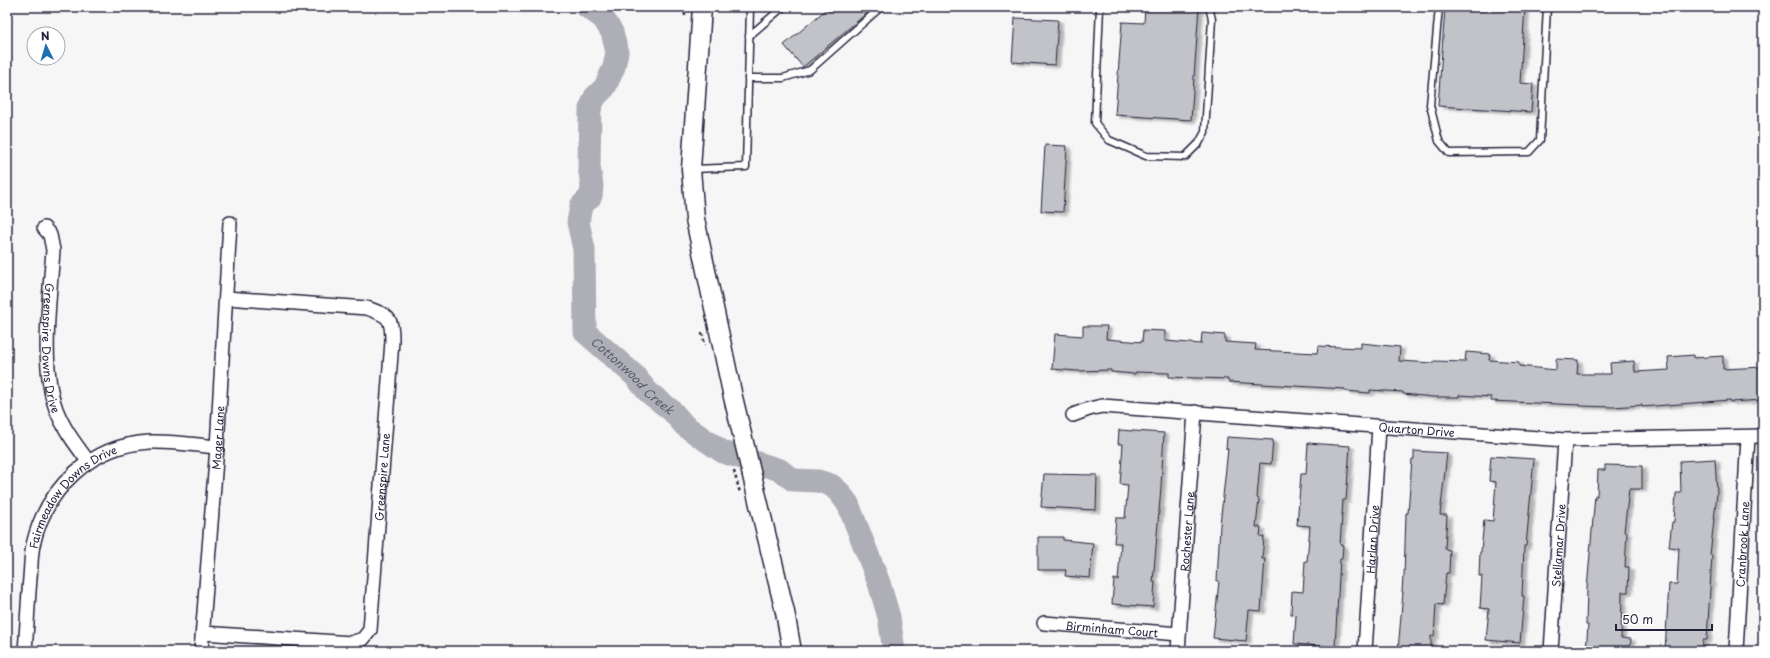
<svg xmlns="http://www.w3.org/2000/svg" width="1770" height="658" viewBox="0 0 1770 658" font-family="'Playpen Sans',sans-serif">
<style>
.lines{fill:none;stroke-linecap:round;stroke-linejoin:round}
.river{stroke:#aeaeb7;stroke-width:23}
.building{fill:#c2c2c9;stroke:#22223b;filter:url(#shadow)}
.lane-casing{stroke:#22223b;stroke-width:9}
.street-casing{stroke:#22223b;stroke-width:16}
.secondary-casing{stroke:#22223b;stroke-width:21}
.path{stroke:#22223b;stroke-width:2.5;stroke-dasharray:3 3;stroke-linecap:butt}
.lane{stroke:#fff;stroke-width:6}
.street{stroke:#fff;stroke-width:13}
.secondary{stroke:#fff;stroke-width:18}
.labels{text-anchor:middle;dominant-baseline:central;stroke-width:4;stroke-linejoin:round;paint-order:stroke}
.street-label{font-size:11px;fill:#22223b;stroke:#fff}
.water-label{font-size:12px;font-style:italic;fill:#5a5a6d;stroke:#fff}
</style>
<defs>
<filter id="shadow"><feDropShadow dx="4.5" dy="2.5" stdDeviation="1" flood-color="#0004"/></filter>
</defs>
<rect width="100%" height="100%" fill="#f6f6f7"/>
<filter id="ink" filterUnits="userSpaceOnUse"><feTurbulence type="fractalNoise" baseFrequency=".025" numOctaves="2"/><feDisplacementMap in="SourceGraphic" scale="8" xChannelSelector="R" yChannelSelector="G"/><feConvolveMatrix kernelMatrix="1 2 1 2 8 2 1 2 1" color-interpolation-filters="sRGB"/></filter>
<g filter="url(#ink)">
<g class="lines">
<path class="river" id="s1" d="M 587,7 L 603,18 L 612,32 L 617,52 L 614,67 L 605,87 L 595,97 L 590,109 L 589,166 L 592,186 L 591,196 L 581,206 L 578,222 L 584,249 L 585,332 L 634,375 L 648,392 L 672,411 L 685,426 L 723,452 L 780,470 L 793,480 L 818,481 L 831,485 L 839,492 L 848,504 L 879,583 L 889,617 L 894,651"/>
</g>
<g class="building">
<polygon points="829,7 874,7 803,67 784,45"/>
<polygon points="1145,7 1199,7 1191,120 1115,115 1122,22 1144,23"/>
<polygon points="1445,7 1525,7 1520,83 1533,84 1531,112 1438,106"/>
<polygon points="1015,18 1058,20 1055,65 1012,62"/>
<polygon points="1045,145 1067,146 1063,212 1041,211"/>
<polygon points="1083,326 1107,326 1106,339 1142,342 1143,330 1165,331 1165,341 1201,344 1202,333 1225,335 1225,342 1256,344 1255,350 1317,353 1318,346 1361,348 1361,343 1400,347 1399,361 1434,363 1434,361 1465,362 1466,352 1490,354 1489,360 1519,362 1519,366 1556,370 1556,359 1578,360 1577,374 1611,374 1610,363 1634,361 1635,372 1669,370 1668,357 1694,355 1694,358 1723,356 1723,369 1763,367 1763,400 1730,402 1730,400 1642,407 1642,405 1613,407 1580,406 1580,405 1491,401 1491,397 1459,395 1459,397 1433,397 1403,394 1403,392 1370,390 1370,393 1345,391 1345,389 1228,382 1228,379 1169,377 1169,373 1135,372 1135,374 1111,372 1111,370 1077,371 1052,369 1055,334 1083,336"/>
<polygon points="1119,430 1164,433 1161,487 1153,582 1155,582 1153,607 1112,604 1114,579 1118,580 1121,543 1114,543 1116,518 1125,518 1128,485 1120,484 1123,444 1118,444"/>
<polygon points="1227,437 1273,440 1271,464 1260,463 1257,498 1259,499 1256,527 1261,527 1260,536 1264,537 1262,559 1265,559 1261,611 1249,610 1246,641 1213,638 1219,581 1217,581 1220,525 1228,449 1226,449"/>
<polygon points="1308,443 1350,446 1346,500 1343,500 1340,545 1343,545 1342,559 1340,559 1335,647 1294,644 1296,615 1291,614 1292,591 1303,592 1305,561 1307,561 1310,526 1297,525 1301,474 1306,474"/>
<polygon points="1414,451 1447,453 1440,515 1447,515 1445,549 1450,550 1449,573 1446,573 1443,605 1436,604 1434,636 1431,636 1431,651 1398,651 1403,592 1402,592 1403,577 1404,577 1406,513 1408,513 1412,459 1414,459"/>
<polygon points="1491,456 1534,459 1526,546 1524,546 1522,596 1524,596 1520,643 1486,640 1489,609 1480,608 1482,576 1479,576 1480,552 1481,552 1484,520 1493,521 1496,482 1489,481"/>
<polygon points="1715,459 1717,493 1710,555 1712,555 1707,640 1703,640 1702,651 1665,651 1669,584 1677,584 1679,548 1669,547 1672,522 1674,522 1676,493 1681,493 1680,461"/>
<polygon points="1605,465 1642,466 1642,489 1629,489 1624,532 1627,532 1625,567 1629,567 1628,592 1622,592 1621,638 1631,639 1630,651 1586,651 1588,625 1586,625 1587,589 1595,495 1597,496 1598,470 1605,470"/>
<polygon points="1044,474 1097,475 1096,510 1041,507"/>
<polygon points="1038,537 1063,537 1063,540 1093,543 1090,578 1065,576 1066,570 1038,570"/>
</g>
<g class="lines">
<g class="lane-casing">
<g id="lane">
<polyline points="1100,7 1095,123 1109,140 1146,156 1185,157 1199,143 1205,132 1212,19 1209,7"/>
<polyline points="1439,7 1430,105 1439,141 1449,153 1529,152 1540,140 1547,7"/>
<polyline points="749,36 783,7"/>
<polyline points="748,78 783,78 810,70 881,7"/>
<polyline points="692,169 746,167 750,7"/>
</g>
</g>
<g class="street-casing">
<g id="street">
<path id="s2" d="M 44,228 L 50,235 L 53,250 C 50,296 40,366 56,409 C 63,428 76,445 88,461"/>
<path id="s3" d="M 1073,415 L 1089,409 L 1102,406 L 1565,440 L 1763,436"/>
<path id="s4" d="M 1044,623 L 1179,634"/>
<path id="s5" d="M 203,633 L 351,643 L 363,639 L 370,630 L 392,341 C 392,317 389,316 367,308 L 226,298"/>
<path id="s6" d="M 25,651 C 27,627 28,602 30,578 C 31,567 31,555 33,545 C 46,488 91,445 150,442 C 172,441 195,445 217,447"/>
<path id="s7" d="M 201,651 L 217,447 L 230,223"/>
<path id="s8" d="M 1178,651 L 1195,412"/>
<path id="s9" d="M 1365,651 L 1379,427"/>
<path id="s10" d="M 1551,651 L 1565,440"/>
<path id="s11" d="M 1736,651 L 1748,437"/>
</g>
</g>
<g class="secondary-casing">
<polyline id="secondary" points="702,7 691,169 695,219 733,397 785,612 792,651"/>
</g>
<g class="path">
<polyline points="684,7 685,16"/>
<polyline points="702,333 705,345"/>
<polyline points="734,471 740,493"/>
</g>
<use href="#lane" class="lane"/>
<use href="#street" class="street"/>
<use href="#secondary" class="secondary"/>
</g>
</g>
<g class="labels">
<g class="street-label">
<text stroke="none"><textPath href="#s2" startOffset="123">Greenspire Downs Drive</textPath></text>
<text stroke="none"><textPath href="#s3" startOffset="346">Quarton Drive</textPath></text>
<text stroke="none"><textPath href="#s7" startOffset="214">Mager Lane</textPath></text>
<text stroke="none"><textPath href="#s5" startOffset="326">Greenspire Lane</textPath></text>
<text stroke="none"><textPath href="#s6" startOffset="171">Fairmeadow Downs Drive</textPath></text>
<text stroke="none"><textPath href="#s8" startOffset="120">Rochester Lane</textPath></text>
<text stroke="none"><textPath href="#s9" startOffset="112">Harlan Drive</textPath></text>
<text stroke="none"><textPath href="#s11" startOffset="107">Cranbrook Lane</textPath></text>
<text stroke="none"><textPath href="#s10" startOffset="106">Stellamar Drive</textPath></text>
<text stroke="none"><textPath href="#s4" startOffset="68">Birminham Court</textPath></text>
</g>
<g class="water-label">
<text stroke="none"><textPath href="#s1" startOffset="414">Cottonwood Creek</textPath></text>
</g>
</g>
<rect width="1770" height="658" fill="none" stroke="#fff" stroke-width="24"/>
<rect x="12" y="12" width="1746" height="634" fill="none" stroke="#22223b" stroke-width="1.5" filter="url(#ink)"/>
<g transform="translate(46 46) rotate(355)"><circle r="19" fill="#ffffff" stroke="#a7a7b1"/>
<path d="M0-3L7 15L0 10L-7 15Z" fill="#1f6fb2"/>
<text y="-6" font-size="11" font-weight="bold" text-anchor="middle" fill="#22223b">N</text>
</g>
<path d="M1616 624v6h96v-6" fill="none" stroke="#22223b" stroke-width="2"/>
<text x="1622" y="624" font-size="12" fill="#22223b" stroke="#ffffff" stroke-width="3" paint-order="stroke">50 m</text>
</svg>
